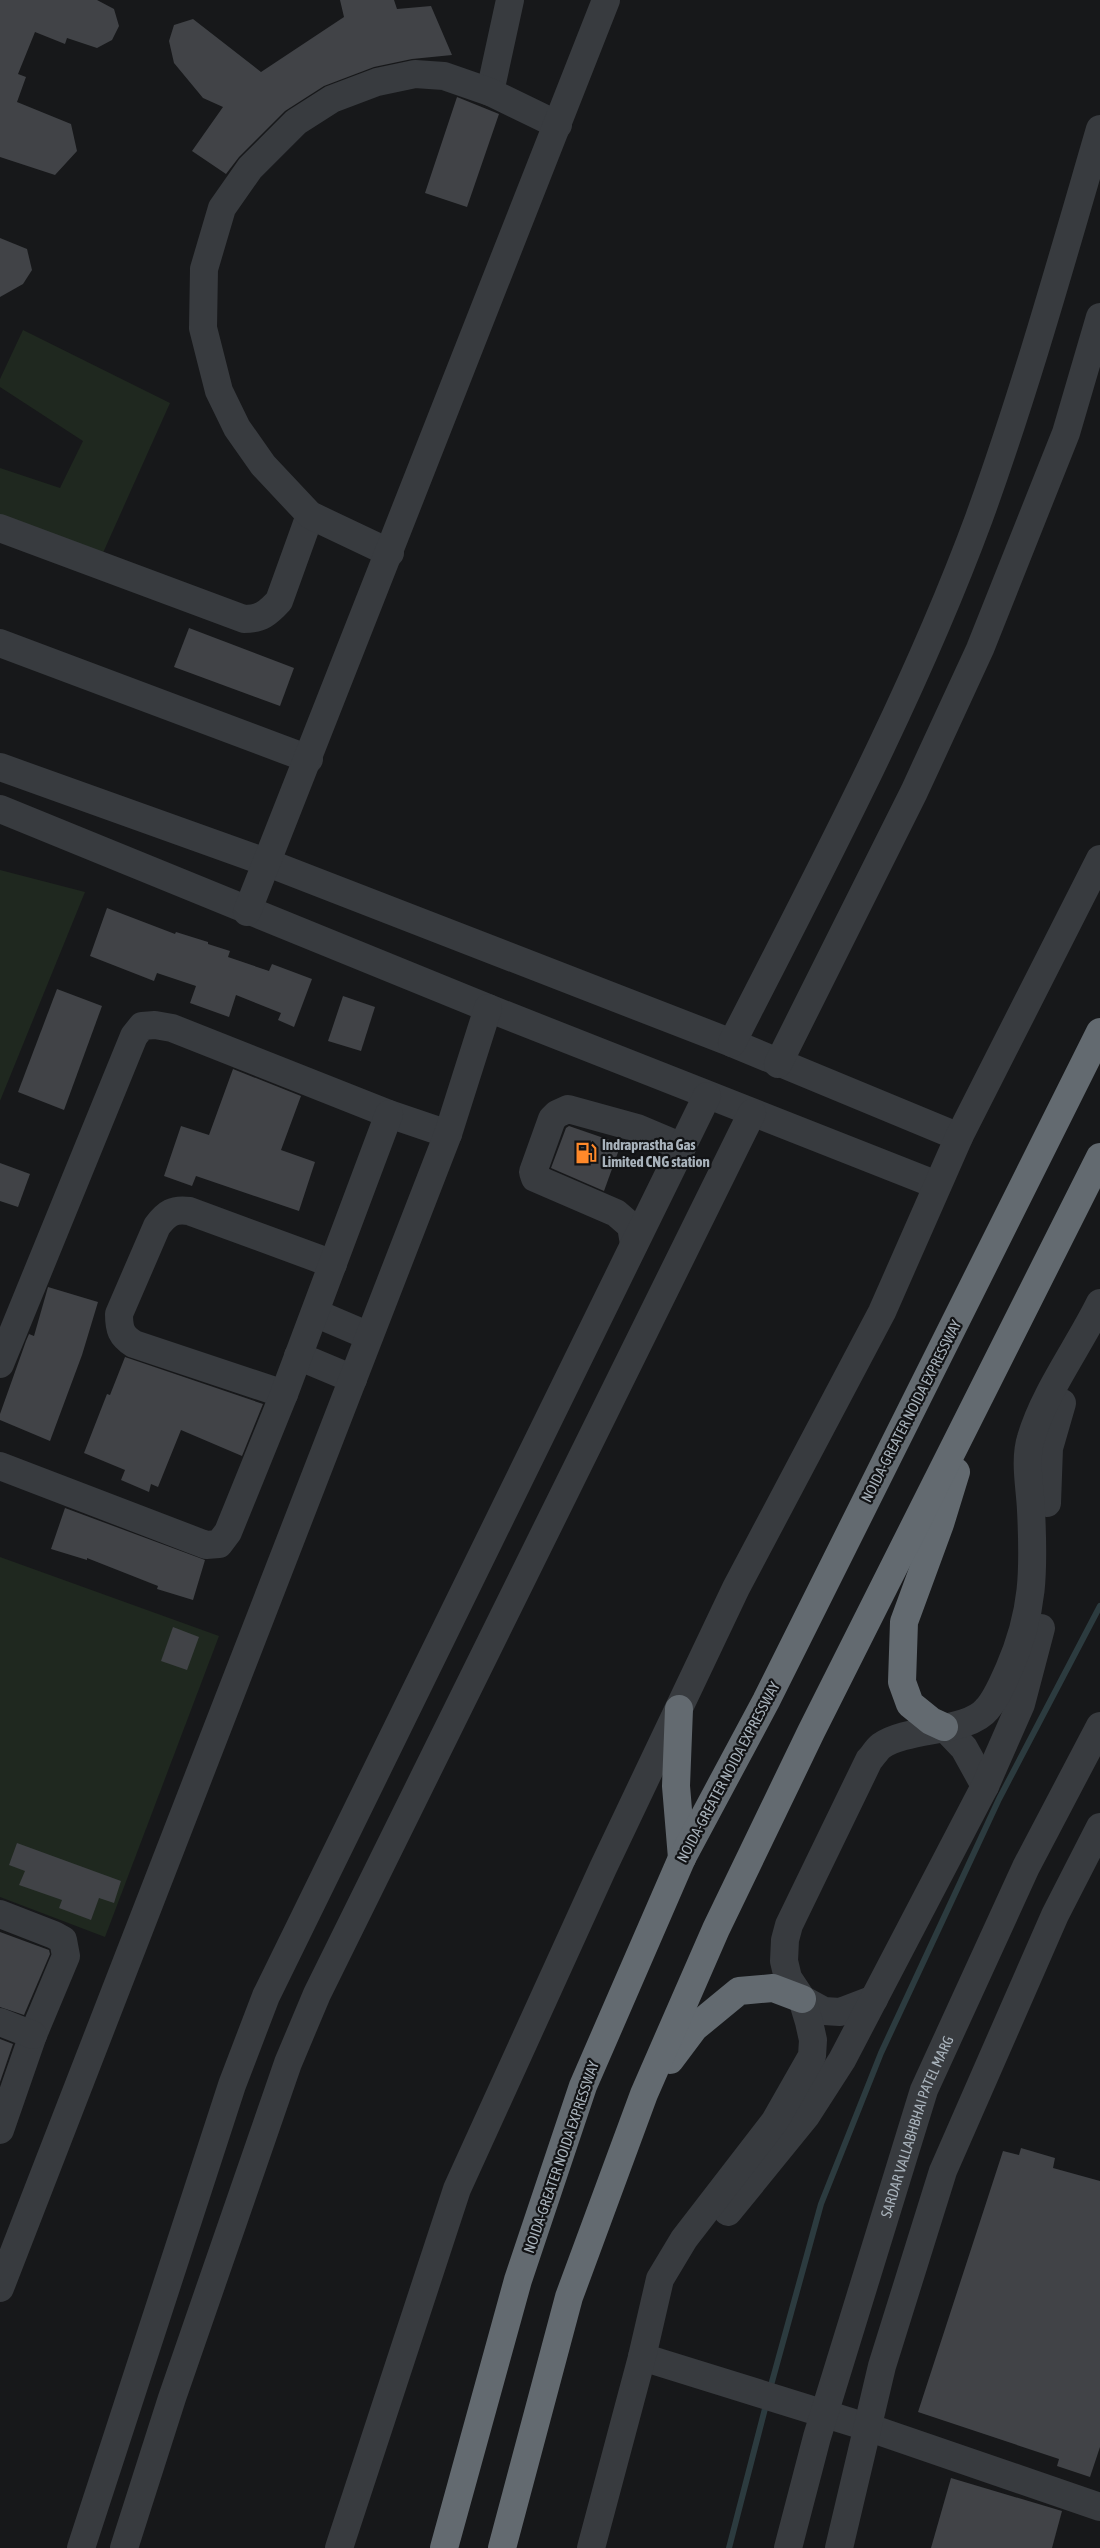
<svg xmlns="http://www.w3.org/2000/svg" width="1100" height="2548" viewBox="0 0 1100 2548" font-family="'Asap Condensed',sans-serif">
<style>
.green{fill:#1f281f}
.lines{fill:none;stroke-linecap:round;stroke-linejoin:round}
.stream{stroke:#2c3b3f;stroke-width:6}
.building{fill:#414347}
.minor{stroke:#383b3f;stroke-width:28}
.highway{stroke:#636a70;stroke-width:28}
.labels{text-anchor:middle;dominant-baseline:central;stroke-width:4.5;stroke-linejoin:round;paint-order:stroke}
.poi-label{font-size:15px;font-weight:bold;fill:#a8b2bb;stroke:#121315;text-anchor:start}
.street-label{font-size:15px;fill:#a8b2bb;stroke:#121315}
</style>
<rect width="100%" height="100%" fill="#17181a"/>
<g class="green">
<polygon points="23,330 170,403 98,564 0,528 0,468 60,488 83,441 0,387 0,379"/>
<polygon points="0,870 85,892 0,1101"/>
<polygon points="0,1557 219,1636 105,1937 0,1897"/>
</g>
<g class="lines">
<g class="stream">
<polyline points="770,2389 821,2204 881,2053 999,1799 1100,1606"/>
<polyline points="729,2548 767,2401"/>
</g>
</g>
<g class="building">
<polygon points="0,0 97,0 114,9 119,26 112,40 97,48 67,38 65,44 35,32 18,74 26,77 17,102 71,124 77,151 55,175 0,157"/>
<polygon points="340,0 394,0 397,9 431,6 452,55 412,59 374,67 324,86 285,111 239,157 226,174 192,151 223,107 203,98 174,63 169,41 174,25 193,19 261,72 344,17"/>
<polygon points="457,97 499,114 467,207 425,193"/>
<polygon points="0,238 27,249 32,270 23,284 0,297"/>
<polygon points="189,628 294,668 280,706 174,667"/>
<polygon points="107,908 175,934 176,932 208,942 208,944 230,951 228,957 269,971 272,964 312,979 294,1027 278,1020 281,1013 236,995 229,1017 190,1003 196,986 157,973 154,981 90,956"/>
<polygon points="57,989 102,1006 64,1110 18,1092"/>
<polygon points="343,996 375,1007 361,1051 328,1041"/>
<polygon points="233,1069 301,1096 281,1150 315,1162 299,1211 196,1176 192,1186 164,1176 181,1126 209,1135"/>
<polygon points="569,1126 621,1144 604,1191 551,1168 566,1128"/>
<polygon points="0,1163 30,1174 18,1207 0,1201"/>
<polygon points="48,1287 98,1302 82,1355 50,1441 0,1420 0,1414 26,1341 29,1334 34,1336"/>
<polygon points="125,1357 263,1404 242,1456 181,1430 158,1487 151,1484 149,1492 121,1480 125,1470 84,1453 107,1394 110,1395"/>
<polygon points="65,1508 205,1560 193,1600 157,1589 158,1586 87,1558 87,1560 51,1549"/>
<polygon points="173,1627 199,1637 187,1670 161,1661"/>
<polygon points="17,1843 121,1881 114,1903 99,1898 91,1920 59,1908 62,1900 19,1885 25,1871 9,1865"/>
<polygon points="0,1932 49,1950 50,1954 24,2015 0,2007"/>
<polygon points="0,2039 13,2044 0,2082"/>
<polygon points="1021,2148 1055,2158 1053,2168 1100,2181 1100,2447 1090,2477 1057,2466 1059,2459 918,2412 1003,2151 1019,2155"/>
<polygon points="951,2478 1062,2511 1052,2548 931,2548"/>
</g>
<g class="lines">
<g class="minor">
<polyline points="490,92 510,0"/>
<path d="M 0,528 L 244,619 C 261,619 268,613 279,601 L 310,515"/>
<polyline points="390,553 310,515 263,465 237,428 219,391 203,328 204,269 222,208 250,168 296,122 332,99 377,82 415,74 444,76 490,92 558,125"/>
<polyline points="0,643 309,759"/>
<polyline points="0,767 268,863 732,1043 959,1137"/>
<polyline points="0,809 488,1008 937,1185"/>
<polyline points="247,912 606,0"/>
<path d="M 732,1043 C 819,872 912,699 979,518 C 1025,391 1062,259 1100,129"/>
<polyline points="778,1064 914,792 980,649 1066,433 1100,317"/>
<polyline points="634,1244 631,1226 616,1213 535,1178 533,1172 552,1119 557,1114 568,1109 637,1128 682,1147"/>
<polyline points="315,1313 369,1336"/>
<polyline points="298,1356 353,1379"/>
<polyline points="0,1364 134,1036 142,1026 155,1025 172,1028 389,1114 448,1134"/>
<path d="M 284,1394 L 134,1344 C 121,1336 119,1329 119,1314 L 157,1226 C 167,1213 173,1209 189,1211 L 333,1264"/>
<polyline points="0,1466 206,1545 219,1544 228,1532 284,1394 389,1114"/>
<polyline points="1047,1503 1049,1448 1062,1403"/>
<polyline points="944,1727 964,1748 985,1786"/>
<polyline points="0,1914 54,1935 63,1940 66,1956 33,2035 0,2130"/>
<polyline points="802,1999 824,2011 840,2012 874,1999"/>
<polyline points="0,2022 33,2035"/>
<polyline points="728,2212 806,2116 842,2060 985,1786 1021,1704 1041,1628"/>
<polyline points="0,2288 448,1134 488,1008"/>
<polyline points="642,2357 867,2427 1100,2507"/>
<polyline points="81,2548 232,2085 266,1996 707,1096"/>
<polyline points="124,2548 172,2398 288,2063 317,1994 752,1113"/>
<polyline points="339,2548 457,2189 603,1868 736,1588 882,1312 959,1137 1100,859"/>
<path d="M 591,2548 L 642,2357 L 660,2279 L 684,2239 L 775,2121 L 812,2056 L 813,2040 L 809,2022 L 802,1999 L 788,1978 L 784,1961 L 785,1940 L 789,1925 L 869,1760 C 873,1756 876,1750 881,1746 C 908,1727 968,1733 987,1709 C 997,1698 1003,1682 1009,1669 C 1034,1612 1034,1570 1031,1510 C 1030,1487 1024,1460 1031,1438 C 1044,1393 1079,1346 1100,1303"/>
<path id="s1" d="M 788,2548 L 817,2437 L 924,2090 L 1026,1867 L 1100,1726"/>
<polyline points="839,2548 882,2366 943,2171 1055,1915 1100,1827"/>
</g>
<g class="highway">
<polyline points="679,1709 676,1786 682,1858"/>
<polyline points="944,1727 931,1721 910,1704 902,1682 904,1622 940,1524 956,1472"/>
<polyline points="670,2060 694,2028 739,1991 773,1988 802,1999"/>
<polyline points="444,2548 518,2280 583,2086 682,1858 766,1701 1100,1032"/>
<polyline points="502,2548 569,2297 644,2094 716,1929 811,1732 1100,1157"/>
</g>
</g>
<defs>
<g id="fuel-bare" transform="scale(1.725)"><path d="M-5.5-6h7V0h2V4h1.3V-2.5L3-4.5l.8-.8L6-3V5H2.5V1h-1V6h-7ZM-4.2-4.7v3.2H.2V-4.7Z" fill="#ff892a" stroke="#121315" stroke-width="2.5" paint-order="stroke"/></g>
</defs>
<g fill-rule="evenodd">
<use href="#fuel-bare" x="586" y="1153"/>
</g>
<g class="labels">
<g class="poi-label">
<text x="602" y="1144">Indraprastha Gas<tspan x="602" dy="17">Limited CNG station</tspan></text>
</g>
<g class="street-label">
<text transform="translate(911 1411) rotate(-63)">NOIDA-GREATER NOIDA EXPRESSWAY</text>
<text transform="translate(728 1772) rotate(-62)">NOIDA-GREATER NOIDA EXPRESSWAY</text>
<text stroke="none"><textPath href="#s1" startOffset="441">SARDAR VALLABHBHAI PATEL MARG</textPath></text>
<text transform="translate(561 2157) rotate(-71)">NOIDA-GREATER NOIDA EXPRESSWAY</text>
</g>
</g>
</svg>
